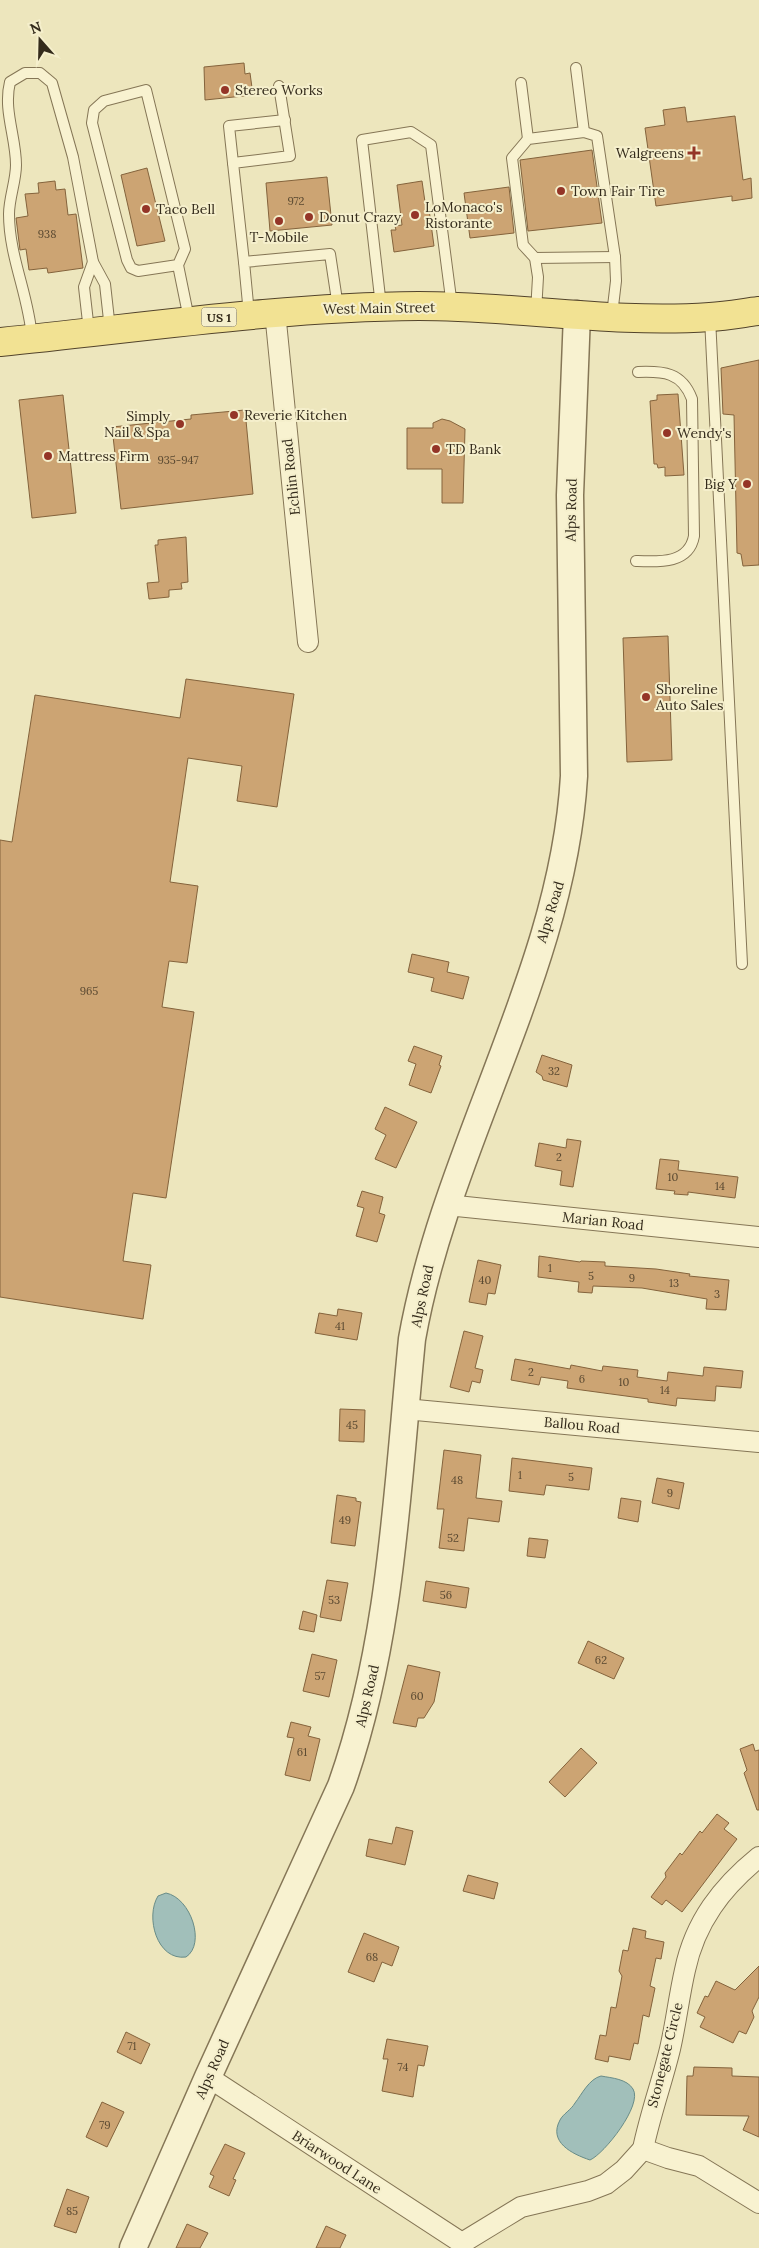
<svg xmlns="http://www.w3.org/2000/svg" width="759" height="2248" viewBox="0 0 759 2248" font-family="Lora,serif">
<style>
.water{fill:#a1bfba;stroke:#688c88}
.building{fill:#cca473;stroke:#84633c}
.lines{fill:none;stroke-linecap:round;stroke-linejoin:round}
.service-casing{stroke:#857656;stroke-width:12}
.minor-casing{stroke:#857656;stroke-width:22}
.tertiary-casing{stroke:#857656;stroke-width:29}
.primary-casing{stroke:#52432b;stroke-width:30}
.service{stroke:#f8f2d0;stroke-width:10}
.minor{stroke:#f8f2d0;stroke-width:20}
.tertiary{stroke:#f8f2d0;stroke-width:26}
.primary{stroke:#f2e293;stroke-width:28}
.poi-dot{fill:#943527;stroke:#f5efcc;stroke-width:2}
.labels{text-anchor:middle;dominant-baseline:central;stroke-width:4;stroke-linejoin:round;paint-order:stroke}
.number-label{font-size:11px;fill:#5a4931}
.shield{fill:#f5efcc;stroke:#6e6650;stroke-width:1}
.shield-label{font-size:12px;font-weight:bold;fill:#342b1b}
.poi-label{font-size:14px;fill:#342b1b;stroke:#f5efcc;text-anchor:start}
.street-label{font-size:14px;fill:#342b1b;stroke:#f5efcc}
</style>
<rect width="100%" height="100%" fill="#ede6bd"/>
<g class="water">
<path d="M 166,1893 C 191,1898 206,1944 186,1957 C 157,1961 145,1917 158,1896 Z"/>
<path d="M 601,2076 C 612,2078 627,2079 633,2089 C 643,2105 604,2154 590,2160 C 572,2154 548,2142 560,2120 C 563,2114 571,2110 575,2103 C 582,2094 589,2079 601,2076 Z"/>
</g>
<g class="building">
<polygon points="244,63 245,74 250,73 253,95 205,100 204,67"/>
<polygon points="685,107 687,122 735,116 743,180 751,178 752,198 732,201 732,196 656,206 645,128 665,125 663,110"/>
<polygon points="592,150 602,223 528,231 520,160"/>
<polygon points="147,168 165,241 137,246 121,175"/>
<polygon points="327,177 332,225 270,231 266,183"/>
<polygon points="55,181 56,190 65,189 68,215 76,214 83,268 48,273 47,268 29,270 26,249 20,250 16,218 28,216 25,194 39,193 38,183"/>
<polygon points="422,181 425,202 428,202 434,246 394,252 391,230 396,230 395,226 402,225 397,185"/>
<polygon points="509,187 514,233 470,238 464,193"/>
<polygon points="759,360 759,565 743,566 741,554 737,553 734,415 723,414 721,368"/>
<polygon points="678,394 684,475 665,476 665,467 658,468 657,464 654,464 650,401 657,400 657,395"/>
<polygon points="63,395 76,513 32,518 19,400"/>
<polygon points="245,410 253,494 121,509 112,427 191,419 191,415"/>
<polygon points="442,419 450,421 465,429 463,503 442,503 442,469 407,469 407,428 433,428 433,423"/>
<polygon points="186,537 188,582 181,583 182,589 169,590 169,597 149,599 147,583 159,582 155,545 158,545 158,540"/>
<polygon points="668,636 672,760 627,762 623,638"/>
<polygon points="186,679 294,694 277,807 237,801 242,766 188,758 170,882 198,886 187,963 169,961 162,1007 194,1012 166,1198 133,1193 123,1261 151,1265 143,1319 0,1297 0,840 12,842 35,695 180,718"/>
<polygon points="412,954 449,962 447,972 469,977 463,999 431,991 434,978 408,972"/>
<polygon points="414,1046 442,1056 439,1065 441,1066 431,1093 409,1085 416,1064 408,1061"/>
<polygon points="542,1055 572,1065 567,1087 543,1080 542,1076 536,1072"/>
<polygon points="385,1107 417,1122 396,1168 375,1159 386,1135 375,1129"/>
<polygon points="567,1139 581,1141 573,1187 560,1185 562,1171 535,1166 539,1143 566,1148"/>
<polygon points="660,1159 679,1161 678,1170 738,1177 735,1198 688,1192 688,1195 674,1194 675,1191 656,1189"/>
<polygon points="362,1191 383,1197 379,1213 385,1215 377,1242 356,1236 364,1208 357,1206"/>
<polygon points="539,1256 580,1262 581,1261 605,1262 605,1266 656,1269 690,1274 689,1276 729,1280 726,1310 706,1309 707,1299 642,1288 593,1286 592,1293 578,1292 579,1282 538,1277"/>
<polygon points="478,1260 501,1265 495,1294 488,1293 486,1305 469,1302"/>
<polygon points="338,1309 362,1313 357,1340 315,1333 319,1313 337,1316"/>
<polygon points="464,1331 483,1336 475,1368 483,1370 480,1383 472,1381 469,1392 450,1387"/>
<polygon points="515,1359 570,1369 571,1365 602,1371 603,1366 638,1370 637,1377 667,1381 668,1372 703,1376 704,1367 743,1371 741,1388 716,1386 715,1401 677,1398 676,1406 648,1402 648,1399 567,1388 568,1381 541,1377 539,1385 511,1380"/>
<polygon points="340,1409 365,1410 364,1442 339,1441"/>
<polygon points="444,1450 481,1455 476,1498 502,1501 499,1522 468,1518 464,1551 439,1548 444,1509 437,1509"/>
<polygon points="512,1458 592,1468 589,1490 546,1485 544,1495 509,1491"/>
<polygon points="657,1478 684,1483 679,1509 652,1503"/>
<polygon points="337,1495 356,1498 356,1501 361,1502 355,1546 331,1543"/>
<polygon points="621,1498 641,1501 638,1522 618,1518"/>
<polygon points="529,1538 548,1540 545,1558 527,1556"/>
<polygon points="327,1580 348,1583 341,1621 320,1617"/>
<polygon points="426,1581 469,1588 466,1608 423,1601"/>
<polygon points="303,1611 317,1615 314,1632 299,1629"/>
<polygon points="588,1641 624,1658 614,1679 578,1663"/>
<polygon points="312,1654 337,1660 329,1697 303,1691"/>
<polygon points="408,1665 440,1672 434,1702 424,1718 418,1718 416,1727 393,1723"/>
<polygon points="291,1722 311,1727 308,1736 320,1739 310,1781 285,1775 294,1738 287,1737"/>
<polygon points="753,1744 755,1751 759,1750 759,1810 757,1810 744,1773 747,1770 740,1749"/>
<polygon points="581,1748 597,1763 565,1797 549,1782"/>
<polygon points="717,1814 729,1823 724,1829 737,1839 682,1912 666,1900 662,1905 651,1897 666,1877 665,1873 680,1853 682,1855 700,1831 702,1833"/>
<polygon points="396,1827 413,1831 405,1865 366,1856 369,1839 392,1844"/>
<polygon points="468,1875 498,1883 494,1899 463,1891"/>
<polygon points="633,1928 646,1931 645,1938 664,1942 661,1959 656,1958 650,1986 655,1988 649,2017 643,2015 638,2044 634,2043 630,2060 609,2056 608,2062 595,2059 600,2035 606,2036 611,2007 616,2008 622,1976 619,1971 623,1950 628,1951"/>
<polygon points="364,1933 399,1947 392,1966 382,1962 374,1982 348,1972"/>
<polygon points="759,1966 759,1997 752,2011 754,2017 746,2034 739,2031 733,2043 700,2027 705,2017 697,2013 705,1996 708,1997 716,1981 735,1990"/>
<polygon points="126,2032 150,2044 141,2064 117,2052"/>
<polygon points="387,2039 428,2046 424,2066 418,2065 413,2097 382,2091 388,2059 383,2059"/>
<polygon points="694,2067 732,2068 732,2076 759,2077 759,2137 743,2130 749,2116 686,2115 687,2076 693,2076"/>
<polygon points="102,2102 124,2112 107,2147 86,2137"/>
<polygon points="225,2144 245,2153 233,2179 236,2180 229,2196 209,2187 214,2176 210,2174"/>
<polygon points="67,2189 89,2197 76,2233 54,2226"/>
<polygon points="187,2224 208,2233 200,2248 176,2248"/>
<polygon points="326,2226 346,2235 340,2248 316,2248"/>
</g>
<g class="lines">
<g class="service-casing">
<g id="service">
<polyline points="576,68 584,132"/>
<polyline points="521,83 528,139"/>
<polyline points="233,163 229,126 285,120"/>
<polyline points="535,258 615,257"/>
<polyline points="244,262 233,163 290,156 279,86"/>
<polyline points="178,265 138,271 131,268 127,260 92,123 94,110 104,101 146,90 185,249 178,265 189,319"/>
<polyline points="381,306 362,140 411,132 431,145 452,306"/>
<polyline points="536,312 538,277 535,258 523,245 512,158 528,139 584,132 597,136 615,257 616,281 612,315"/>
<polyline points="249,314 244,262 330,254 338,307"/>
<polyline points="710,318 742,964"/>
<polyline points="89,331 84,287 93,262"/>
<path d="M 32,338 C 29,296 9,257 9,214 C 9,198 16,181 16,165 C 16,137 3,110 10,82 L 25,73 L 40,73 L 52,83 L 73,157 L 93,262 L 105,284 L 110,329"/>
<path d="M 636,561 C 659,562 689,564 694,536 L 692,399 C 682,372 663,371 638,372"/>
</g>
</g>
<g class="minor-casing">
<g id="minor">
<polyline points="275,312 308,642"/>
<polyline points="447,1205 759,1237"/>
<polyline points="405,1409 759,1442"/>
<path d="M 759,1857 C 722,1887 695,1922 685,1970 C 679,1996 676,2023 670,2049 C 662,2082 650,2115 643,2149 L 668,2158 L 699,2166 L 759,2203"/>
<polyline points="208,2077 462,2243 463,2248"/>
<polyline points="462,2243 521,2207 588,2191 606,2184 624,2170 643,2149"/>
</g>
</g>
<g class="tertiary-casing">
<path id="tertiary" d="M 133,2248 L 208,2077 L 341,1786 C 392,1642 397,1489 412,1339 C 446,1146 563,971 574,776 L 570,495 L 577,314"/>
</g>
<g class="primary-casing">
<path id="primary" d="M 0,342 C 140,328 278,307 419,306 C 516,306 613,324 710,317 C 726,316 743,313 759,311"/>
</g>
<use href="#service" class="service"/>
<use href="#minor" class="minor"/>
<use href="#tertiary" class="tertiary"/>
<use href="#primary" class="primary"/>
</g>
<g class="poi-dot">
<circle cx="225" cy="90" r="5"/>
<path d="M691.5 145.5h5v5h5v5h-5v5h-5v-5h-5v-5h5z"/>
<circle cx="561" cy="191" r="5"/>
<circle cx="146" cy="209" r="5"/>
<circle cx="415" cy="215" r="5"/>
<circle cx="309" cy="217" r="5"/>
<circle cx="279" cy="221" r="5"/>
<circle cx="234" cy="415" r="5"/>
<circle cx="180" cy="424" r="5"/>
<circle cx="667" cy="433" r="5"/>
<circle cx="436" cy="449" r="5"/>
<circle cx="48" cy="456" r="5"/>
<circle cx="747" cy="484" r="5"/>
<circle cx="646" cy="697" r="5"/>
</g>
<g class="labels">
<g class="number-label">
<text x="296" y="201">972</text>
<text x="47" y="234">938</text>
<text x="178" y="460">935-947</text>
<text x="89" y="991">965</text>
<text x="554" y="1071">32</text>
<text x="559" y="1157">2</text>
<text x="673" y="1177">10</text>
<text x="720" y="1186">14</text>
<text x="550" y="1268">1</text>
<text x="591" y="1276">5</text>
<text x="632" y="1278">9</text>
<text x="485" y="1280">40</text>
<text x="674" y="1283">13</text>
<text x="717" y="1294">3</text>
<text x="340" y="1326">41</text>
<text x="531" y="1372">2</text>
<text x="582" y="1379">6</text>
<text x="624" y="1382">10</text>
<text x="665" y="1390">14</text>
<text x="352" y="1425">45</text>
<text x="520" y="1475">1</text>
<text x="571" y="1477">5</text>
<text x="457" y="1480">48</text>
<text x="670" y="1493">9</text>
<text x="345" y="1520">49</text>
<text x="453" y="1538">52</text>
<text x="446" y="1595">56</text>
<text x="334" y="1600">53</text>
<text x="601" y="1660">62</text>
<text x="320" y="1676">57</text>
<text x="417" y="1696">60</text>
<text x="302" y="1752">61</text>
<text x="372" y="1957">68</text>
<text x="132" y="2046">71</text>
<text x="403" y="2067">74</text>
<text x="105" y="2125">79</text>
<text x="72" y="2211">85</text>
</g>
<rect class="shield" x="201.5" y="307.5" width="35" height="19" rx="4"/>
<g class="shield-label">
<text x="219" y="317">US 1</text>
</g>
<g class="poi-label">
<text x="235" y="90">Stereo Works</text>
<text x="684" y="153" text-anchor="end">Walgreens</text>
<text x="571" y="191">Town Fair Tire</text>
<text x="425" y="207">LoMonaco's<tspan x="425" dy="16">Ristorante</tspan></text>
<text x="156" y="209">Taco Bell</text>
<text x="319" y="217">Donut Crazy</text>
<text x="279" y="237" text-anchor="middle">T-Mobile</text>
<text x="244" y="415">Reverie Kitchen</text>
<text x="170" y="416" text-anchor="end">Simply<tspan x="170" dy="16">Nail &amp; Spa</tspan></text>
<text x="677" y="433">Wendy's</text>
<text x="446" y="449">TD Bank</text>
<text x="58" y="456">Mattress Firm</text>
<text x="737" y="484" text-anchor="end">Big Y</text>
<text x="656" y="689">Shoreline<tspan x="656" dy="16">Auto Sales</tspan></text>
</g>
<g class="street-label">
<text transform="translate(379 308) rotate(-1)">West Main Street</text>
<text transform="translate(291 477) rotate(-96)">Echlin Road</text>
<text transform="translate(571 510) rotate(-89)">Alps Road</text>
<text transform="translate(550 912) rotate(-73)">Alps Road</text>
<text transform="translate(603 1221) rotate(6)">Marian Road</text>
<text transform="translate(422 1296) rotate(-78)">Alps Road</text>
<text transform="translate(582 1425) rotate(5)">Ballou Road</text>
<text transform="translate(367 1696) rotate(-77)">Alps Road</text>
<text transform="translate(665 2055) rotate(-76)">Stonegate Circle</text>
<text transform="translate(212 2069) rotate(-66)">Alps Road</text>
<text transform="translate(337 2162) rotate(33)">Briarwood Lane</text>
</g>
</g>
<g transform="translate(40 40) rotate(340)" stroke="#f5efcc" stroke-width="4" paint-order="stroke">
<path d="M0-4L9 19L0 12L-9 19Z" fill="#342b1b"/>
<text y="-8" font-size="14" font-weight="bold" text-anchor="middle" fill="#342b1b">N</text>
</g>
</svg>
